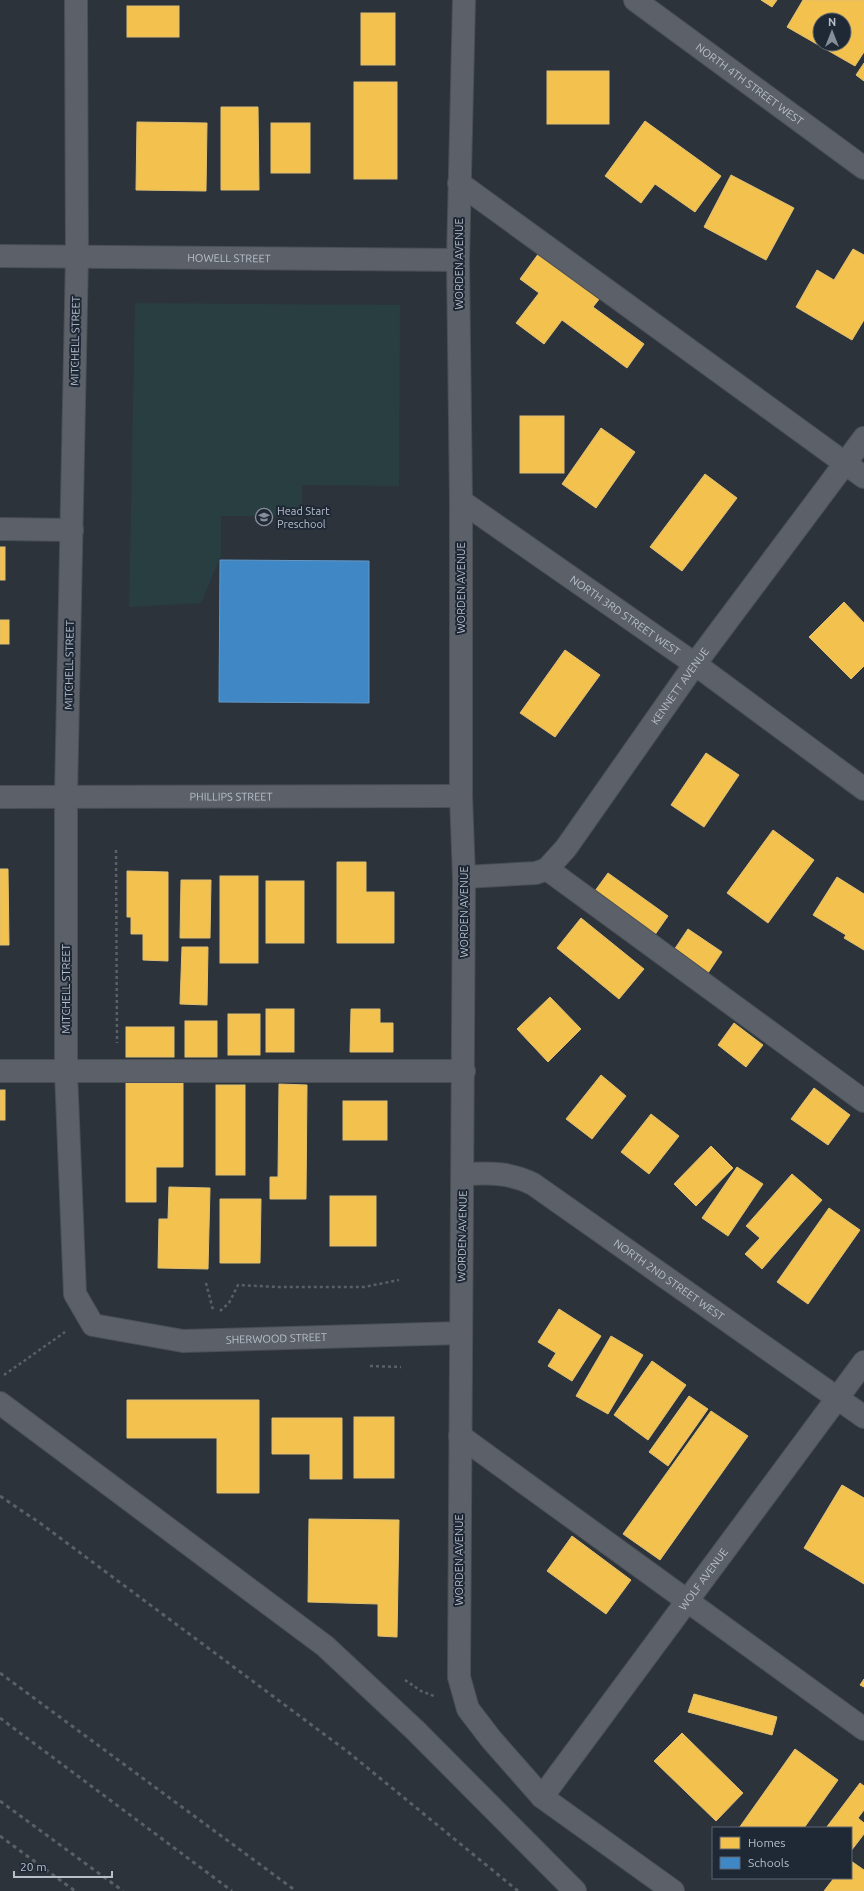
<svg xmlns="http://www.w3.org/2000/svg" width="864" height="1891" viewBox="0 0 864 1891" font-family="Ubuntu,sans-serif">
<style>
.green{fill:#293e41}
.homes{fill:#f2c14e;stroke:#e0c074;fill-rule:evenodd}
.schools{fill:#3f88c5;stroke:#6398c7}
.lines{fill:none;stroke-linecap:round;stroke-linejoin:round}
.minor-casing{stroke:#4a4f55;stroke-width:24}
.path{stroke:#5a6065;stroke-width:2.5;stroke-dasharray:3 3;stroke-linecap:butt}
.minor{stroke:#5c6169;stroke-width:22}
.rail{stroke:#5b6066;stroke-width:3;stroke-dasharray:4 4;stroke-linecap:butt}
.labels{text-anchor:middle;dominant-baseline:central;stroke-width:4;stroke-linejoin:round;paint-order:stroke}
.street-label{font-size:11px;fill:#b7bfcb;stroke:#1f2936}
.poi-label{font-size:11px;fill:#b7bfcb;stroke:#1f2936;text-anchor:start}
</style>
<rect width="100%" height="100%" fill="#2c333b"/>
<polygon class="green" points="135,303 400,305 399,486 302,485 302,516 221,516 221,556 201,603 129,607"/>
<g class="homes">
<polygon points="761,0 777,0 772,7"/>
<path d="M 803,0 L 864,0 L 864,52 L 855,66 L 787,27 ZM 820,20 L 844,20 L 844,44 L 820,44 Z"/>
<rect x="127" y="6" width="52" height="31"/>
<rect x="361" y="13" width="34" height="52"/>
<polygon points="864,63 864,81 856,75"/>
<rect x="547" y="71" width="62" height="53"/>
<rect x="354" y="82" width="43" height="97"/>
<polygon points="221,107 258,107 259,190 221,190"/>
<polygon points="645,121 721,176 695,212 655,184 641,203 605,176"/>
<polygon points="137,122 207,123 206,191 136,190"/>
<rect x="271" y="123" width="39" height="50"/>
<polygon points="731,175 794,208 766,260 704,227"/>
<polygon points="853,249 864,255 864,320 852,340 796,307 817,270 834,280"/>
<polygon points="539,253 600,298 593,307 644,344 627,368 562,320 544,344 516,323 539,293 520,279"/>
<rect x="520" y="416" width="44" height="57"/>
<polygon points="601,428 635,452 596,508 562,484"/>
<polygon points="705,474 737,498 682,571 650,547"/>
<rect x="0" y="547" width="5" height="33"/>
<polygon points="844,602 864,623 864,666 851,679 809,637"/>
<rect x="0" y="620" width="9" height="24"/>
<polygon points="565,650 600,675 555,737 520,713"/>
<polygon points="706,753 739,775 704,827 671,805"/>
<polygon points="773,830 814,860 768,923 727,893"/>
<polygon points="337,862 366,862 366,892 394,892 394,943 337,943"/>
<polygon points="0,869 8,869 9,945 0,945"/>
<polygon points="127,871 168,872 168,961 143,960 143,934 131,934 131,917 127,917"/>
<polygon points="608,873 668,916 652,939 592,895"/>
<rect x="220" y="876" width="38" height="87"/>
<polygon points="837,877 864,894 864,950 844,938 846,935 813,915"/>
<polygon points="181,880 211,880 210,938 180,938"/>
<rect x="266" y="881" width="38" height="62"/>
<polygon points="581,918 644,969 619,999 557,948"/>
<polygon points="688,929 722,952 708,973 674,950"/>
<polygon points="182,947 208,947 207,1005 180,1004"/>
<polygon points="550,997 581,1029 548,1062 517,1029"/>
<rect x="266" y="1009" width="28" height="43"/>
<polygon points="351,1009 380,1009 380,1023 393,1023 393,1052 350,1052"/>
<rect x="228" y="1014" width="32" height="41"/>
<rect x="185" y="1021" width="32" height="36"/>
<polygon points="734,1023 763,1045 746,1067 718,1045"/>
<rect x="126" y="1027" width="48" height="30"/>
<polygon points="601,1075 626,1096 592,1139 566,1119"/>
<polygon points="126,1083 183,1083 183,1167 156,1167 156,1202 126,1202"/>
<polygon points="279,1084 307,1085 306,1199 270,1199 270,1177 278,1177"/>
<rect x="216" y="1085" width="29" height="90"/>
<polygon points="814,1088 850,1115 828,1145 791,1119"/>
<rect x="0" y="1090" width="5" height="30"/>
<rect x="343" y="1101" width="44" height="39"/>
<polygon points="651,1114 679,1136 649,1174 621,1152"/>
<polygon points="711,1146 733,1168 696,1206 674,1184"/>
<polygon points="737,1167 763,1184 728,1236 702,1218"/>
<polygon points="792,1174 822,1200 762,1269 745,1254 760,1238 746,1226"/>
<polygon points="169,1187 210,1188 208,1269 158,1268 159,1219 168,1219"/>
<rect x="330" y="1196" width="46" height="50"/>
<polygon points="220,1199 261,1199 260,1263 220,1263"/>
<polygon points="829,1208 860,1230 808,1304 777,1282"/>
<polygon points="559,1309 601,1336 572,1381 548,1366 556,1353 538,1342"/>
<polygon points="611,1336 643,1355 608,1414 576,1396"/>
<polygon points="652,1361 686,1385 648,1440 614,1415"/>
<polygon points="689,1396 708,1409 668,1466 649,1452"/>
<polygon points="127,1400 259,1400 259,1493 217,1493 217,1438 127,1438"/>
<polygon points="711,1411 748,1436 660,1560 623,1534"/>
<rect x="354" y="1417" width="40" height="61"/>
<polygon points="272,1418 342,1418 342,1479 310,1479 310,1454 272,1454"/>
<polygon points="842,1485 864,1498 864,1584 804,1548"/>
<polygon points="309,1519 399,1520 397,1637 378,1636 378,1604 308,1602"/>
<polygon points="572,1536 631,1580 606,1614 547,1571"/>
<polygon points="864,1679 864,1687 860,1685"/>
<polygon points="694,1694 777,1717 772,1735 688,1712"/>
<polygon points="682,1733 743,1793 716,1821 654,1761"/>
<polygon points="795,1749 838,1780 804,1828 739,1828"/>
<polygon points="860,1783 864,1786 864,1810 858,1818 864,1823 864,1834 851,1851 851,1828 826,1828"/>
<polygon points="851,1861 864,1870 864,1891 824,1891 834,1878 851,1878"/>
</g>
<polygon class="schools" points="220,560 369,561 369,703 219,702"/>
<g class="lines">
<g class="minor-casing">
<g id="minor">
<path id="s1" d="M 76,0 L 77,256 L 66,796 L 66,1072 L 75,1294 L 93,1325 L 183,1341 L 460,1333"/>
<polyline points="464,0 458,260 461,501 461,796 464,877 459,1677 468,1709 491,1739 542,1797 673,1891"/>
<path id="s2" d="M 635,0 L 864,168"/>
<polyline points="459,183 864,477"/>
<path id="s3" d="M 0,256 L 458,260"/>
<path id="s4" d="M 461,501 L 695,664 L 864,789"/>
<polyline points="0,529 72,530"/>
<path id="s5" d="M 0,797 L 461,796"/>
<polyline points="547,869 864,1101"/>
<path id="s6" d="M 464,877 L 536,873 L 547,869 L 566,848 L 695,664 L 864,438"/>
<polyline points="0,1071 464,1071"/>
<path id="s7" d="M 464,1174 C 490,1173 509,1172 533,1184 L 864,1417"/>
<polyline points="0,1403 325,1646 415,1730 575,1891"/>
<polyline points="460,1436 864,1729"/>
<path id="s8" d="M 542,1797 L 864,1362"/>
</g>
</g>
<g class="path">
<polyline points="116,850 117,1043"/>
<polyline points="206,1283 213,1310 215,1310"/>
<polyline points="220,1311 229,1303 238,1285 278,1287 364,1287 399,1280"/>
<polyline points="370,1366 401,1367"/>
<polyline points="4,1375 65,1332"/>
<polyline points="405,1680 421,1691 434,1696"/>
</g>
<use href="#minor" class="minor"/>
<g class="rail">
<polyline points="0,1496 40,1523 348,1752 518,1891"/>
<polyline points="0,1673 296,1891"/>
<polyline points="0,1718 232,1891"/>
<polyline points="0,1801 123,1891"/>
<polyline points="0,1836 75,1891"/>
</g>
</g>
<defs>
<g id="school-ring" transform="scale(0.9)"><circle r="9.5" fill="#1f2936" stroke="#868e99" stroke-width="1.5"/><path d="M0-5L7-2L0 1L-7-2ZM-4 1L0 2.5L4 1V4Q0 6-4 4Z" fill="#868e99"/></g>
</defs>
<g fill-rule="evenodd">
<use href="#school-ring" x="264" y="517"/>
</g>
<g class="labels">
<g class="street-label">
<text stroke="none"><textPath href="#s2" startOffset="142">NORTH 4TH STREET WEST</textPath></text>
<text stroke="none"><textPath href="#s3" startOffset="229">HOWELL STREET</textPath></text>
<text transform="translate(459 264) rotate(-90)">WORDEN AVENUE</text>
<text transform="translate(75 341) rotate(-89)">MITCHELL STREET</text>
<text transform="translate(461 588) rotate(-90)">WORDEN AVENUE</text>
<text stroke="none"><textPath href="#s4" startOffset="200">NORTH 3RD STREET WEST</textPath></text>
<text transform="translate(69 665) rotate(-89)">MITCHELL STREET</text>
<text stroke="none"><textPath href="#s6" startOffset="310">KENNETT AVENUE</textPath></text>
<text stroke="none"><textPath href="#s5" startOffset="231">PHILLIPS STREET</textPath></text>
<text transform="translate(464 912) rotate(-90)">WORDEN AVENUE</text>
<text transform="translate(66 989) rotate(-90)">MITCHELL STREET</text>
<text transform="translate(462 1236) rotate(-89)">WORDEN AVENUE</text>
<text stroke="none"><textPath href="#s7" startOffset="237">NORTH 2ND STREET WEST</textPath></text>
<text stroke="none"><textPath href="#s1" startOffset="1515">SHERWOOD STREET</textPath></text>
<text transform="translate(459 1560) rotate(-90)">WORDEN AVENUE</text>
<text stroke="none"><textPath href="#s8" startOffset="271">WOLF AVENUE</textPath></text>
</g>
<g class="poi-label">
<text x="277" y="511">Head Start<tspan x="277" dy="13">Preschool</tspan></text>
</g>
</g>
<rect x="712" y="1827" width="140" height="52" fill="#1f2936" stroke="#5c6572"/>
<rect x="720" y="1837" width="20" height="12" fill="#f2c14e" stroke="#5c6572"/>
<text x="748" y="1847" font-size="12" fill="#b7bfcb">Homes</text>
<rect x="720" y="1857" width="20" height="12" fill="#3f88c5" stroke="#5c6572"/>
<text x="748" y="1867" font-size="12" fill="#b7bfcb">Schools</text>
<g transform="translate(832 32)"><circle r="19" fill="#1f2936" stroke="#5c6572"/>
<path d="M0-3L7 15L0 10L-7 15Z" fill="#868e99"/>
<text y="-6" font-size="11" font-weight="bold" text-anchor="middle" fill="#b7bfcb">N</text>
</g>
<path d="M14 1871v6h98v-6" fill="none" stroke="#b7bfcb" stroke-width="2"/>
<text x="20" y="1871" font-size="12" fill="#b7bfcb" stroke="#1f2936" stroke-width="3" paint-order="stroke">20 m</text>
</svg>
